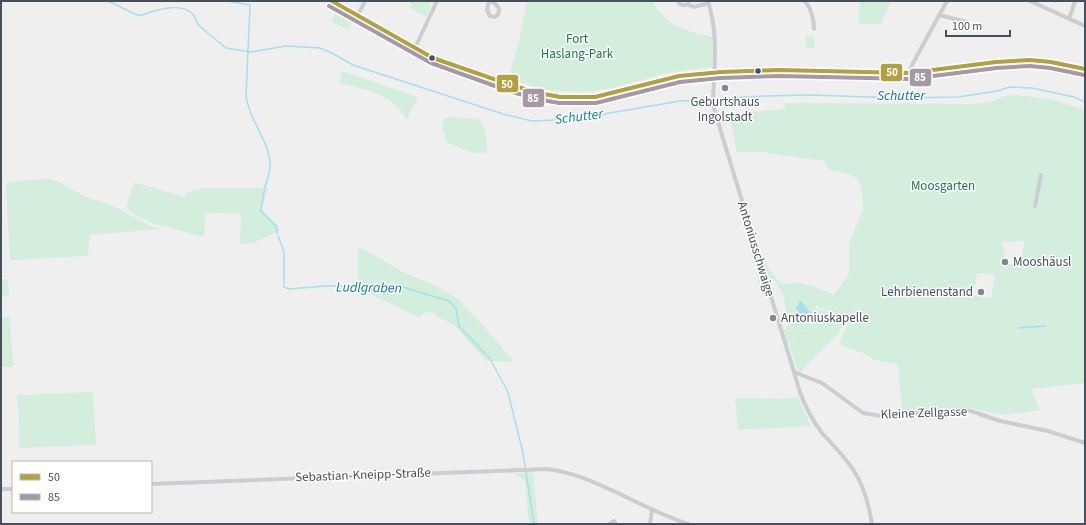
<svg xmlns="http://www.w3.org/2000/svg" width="1086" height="525" viewBox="0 0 1086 525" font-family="'Source Sans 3',sans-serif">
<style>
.green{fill:#d3eedd;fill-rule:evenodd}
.water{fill:#a8deec}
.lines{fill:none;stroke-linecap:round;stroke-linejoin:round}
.stream{stroke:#a8deec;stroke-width:1.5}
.street{stroke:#cbcdd0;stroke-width:4}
.secondary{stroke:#cccfd1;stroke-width:5.5}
.bus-1-casing{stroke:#fff;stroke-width:7}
.bus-2-casing{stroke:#fff;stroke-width:7}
.bus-1{stroke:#b2a041;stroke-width:4}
.bus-2{stroke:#a698a6;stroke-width:4}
.bus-dot{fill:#46515b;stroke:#fff;stroke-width:1.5}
.poi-dot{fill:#82888f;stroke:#fff;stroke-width:1.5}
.labels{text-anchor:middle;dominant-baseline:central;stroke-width:3;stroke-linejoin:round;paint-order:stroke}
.park-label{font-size:13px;fill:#177c49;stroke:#fff}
.poi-label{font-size:13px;fill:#46515b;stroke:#fff;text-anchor:start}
.street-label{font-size:13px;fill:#46515b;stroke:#fff}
.water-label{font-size:14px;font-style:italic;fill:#0d7c99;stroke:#fff}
.line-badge{stroke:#fff;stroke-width:1.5}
.badge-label{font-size:11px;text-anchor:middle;font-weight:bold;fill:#fff}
</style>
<rect width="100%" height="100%" fill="#f0efef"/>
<g class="green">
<polygon points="411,1 425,1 430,3 431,6 426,17 410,8 412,5 410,4"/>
<path d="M 527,1 L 653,1 C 664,26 689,32 713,37 L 712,67 L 671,72 L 616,87 L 586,92 L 546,90 L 508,79 L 519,41 Z"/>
<polygon points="860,1 886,1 890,3 881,24 859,24"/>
<polygon points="337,10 354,19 348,30 332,22 332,19"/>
<polygon points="806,33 808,36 814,37 814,48 806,48"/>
<path d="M 342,71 L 418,97 L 406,120 C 396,94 363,89 339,83 Z"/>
<path d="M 1015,95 L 1050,99 L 1085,110 L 1085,383 L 1031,389 L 1040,410 L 1003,415 L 971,408 L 905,412 L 902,410 L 898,367 L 896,364 L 875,360 L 861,352 L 841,346 L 840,341 L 850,320 L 816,306 L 815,312 L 820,324 L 810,330 L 801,330 L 787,345 L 781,329 L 786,329 L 788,323 L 784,297 L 774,279 L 759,284 L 757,271 L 763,266 L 757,252 L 759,251 L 772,273 L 782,284 L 799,283 L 815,287 L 834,295 L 849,273 L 849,244 L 863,209 L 861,187 L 857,179 L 849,174 L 830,170 L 824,161 L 761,152 L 737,152 L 729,114 L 785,109 L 785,103 L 964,104 L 985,103 L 996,100 L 1004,96 ZM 1024,241 L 1021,264 L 1008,264 L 1005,256 L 1002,242 ZM 983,273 L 995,276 L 991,298 L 973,295 L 977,274 Z"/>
<path d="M 452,117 L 467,119 L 477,118 C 487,129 487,137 487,152 C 476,157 458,147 447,142 L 442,127 L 444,118 Z"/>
<polygon points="49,179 57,181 84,196 111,205 149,225 161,229 90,235 88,256 10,260 6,184 8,182"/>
<polygon points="134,182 184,197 188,192 204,188 268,188 262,209 278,226 279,231 253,243 240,244 241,214 205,213 204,237 151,223 139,217 126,208"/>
<polygon points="358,246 405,273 439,287 459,300 498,342 514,362 486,361 454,325 438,317 432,312 424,313 419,317 411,314 358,288"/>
<polygon points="8,279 9,296 1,296 1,280"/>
<polygon points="817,308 845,319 838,334 800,372 798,371 789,344 801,331 810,330 821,324 816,312"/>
<polygon points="1,317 10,317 13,367 1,367"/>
<polygon points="93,392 96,445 19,448 19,427 17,395"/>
<polygon points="798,397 811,426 738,430 735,398 782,399"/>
<polygon points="513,473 533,473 538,524 529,524 525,481"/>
</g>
<polygon class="water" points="800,301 802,302 810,312 808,314 797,313 796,308"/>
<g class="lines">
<g class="stream">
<path d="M 108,1 L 137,15 L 142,15 C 165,7 192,0 198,25 L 226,48 L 251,52 L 286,46 L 320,48 L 332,53 L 353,65 L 503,114 L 532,121 L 575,119 L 680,101 L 764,96 L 809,95 L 901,98 L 958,97 L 997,91 L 1010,87 L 1032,88 L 1074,97 L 1085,102"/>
<path d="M 227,1 L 250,5 L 246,96 C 249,120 269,141 270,163 C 271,172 267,179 265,187 C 263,195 262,204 261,212 L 276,226 L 277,233"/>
<polyline points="278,236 284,252 284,287 289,289 326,286 399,286 449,301 456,308 459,326 490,359 508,392 523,453 534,524"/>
<polyline points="1019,328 1045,326"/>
</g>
<g class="street">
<path d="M 489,1 L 487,10 L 490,16 L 495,17 C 503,11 498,5 491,1"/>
<path d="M 678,1 L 680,4 C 684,6 688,5 689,1"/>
<path d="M 708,1 C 719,37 714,66 713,102 L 715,112 L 800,392 C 805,406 813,421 822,433 C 833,445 845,457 854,471 C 864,486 869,506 872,524"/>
<path d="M 805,1 C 812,10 814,18 814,29"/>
<polyline points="1030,1 1085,26"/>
<polyline points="687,4 694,7 709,3"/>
<polyline points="358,15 365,1"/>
<polyline points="939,15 967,22"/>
<polyline points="1069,19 1075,1"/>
<polyline points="415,48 437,1"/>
<polyline points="909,73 912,65 947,1"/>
<polyline points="1035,206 1041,175"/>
<polyline points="794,372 822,383 863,413 881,416 961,410 971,411 1000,421 1048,431 1085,443"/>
<path d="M 151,484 L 547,469 C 573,472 596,483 620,494 C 642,505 664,516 688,524"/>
<polyline points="1,489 13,489"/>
<polyline points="609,524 614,521 616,524"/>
<polyline points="650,524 652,510"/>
</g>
<polyline class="secondary" points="332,1 433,58 511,85 539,93 560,97 595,97 613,93 664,79 679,76 721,72 779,70 909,73 996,62 1030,60 1051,62 1085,69"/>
<g class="bus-1-casing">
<polyline id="bus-1" points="332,1 433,58 511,85 539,93 560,97 595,97 679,76 721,72 779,70 909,73 996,62 1030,60 1051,62 1085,69"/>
</g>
<g class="bus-2-casing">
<polyline id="bus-2" points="329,6 431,63 509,91 537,99 559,103 596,103 680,82 721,78 779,76 909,79 997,68 1030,66 1050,68 1084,75"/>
</g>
<use href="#bus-1" class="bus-1"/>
<use href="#bus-2" class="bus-2"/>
</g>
<g class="bus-dot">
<circle cx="432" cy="58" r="3.5"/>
<circle cx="758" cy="71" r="3.5"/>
</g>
<g class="poi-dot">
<circle cx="725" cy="88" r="4"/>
<circle cx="1005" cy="262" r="4"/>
<circle cx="981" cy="292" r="4"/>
<circle cx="773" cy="318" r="4"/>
</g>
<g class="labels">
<g class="park-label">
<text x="577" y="39">Fort<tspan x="577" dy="15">Haslang-Park</tspan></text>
<text x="943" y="186">Moosgarten</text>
</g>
<g class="poi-label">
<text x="725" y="102" text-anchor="middle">Geburtshaus<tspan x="725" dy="15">Ingolstadt</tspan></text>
<text x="1013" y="262">Mooshäusl</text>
<text x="973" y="292" text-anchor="end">Lehrbienenstand</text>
<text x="781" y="318">Antoniuskapelle</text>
</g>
<g class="street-label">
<text transform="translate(756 249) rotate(73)">Antoniusschwaige</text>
<text transform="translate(924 413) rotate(-2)">Kleine Zellgasse</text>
<text transform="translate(363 475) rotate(-2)">Sebastian-Kneipp-Straße</text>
</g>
<g class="water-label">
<text x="901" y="96">Schutter</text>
<text transform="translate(579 117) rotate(-7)">Schutter</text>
<text transform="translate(369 288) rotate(1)">Ludlgraben</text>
</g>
</g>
<g class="line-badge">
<rect x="880" y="63" width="23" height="19" rx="4" fill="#b2a041"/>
<rect x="909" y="68" width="23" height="19" rx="4" fill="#a698a6"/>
<rect x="496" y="74" width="23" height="19" rx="4" fill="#b2a041"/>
<rect x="522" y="88" width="23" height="20" rx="4" fill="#a698a6"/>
</g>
<g class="badge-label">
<text x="892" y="76">50</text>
<text x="920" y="81">85</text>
<text x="507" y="88">50</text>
<text x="533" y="102">85</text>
</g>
<rect width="1086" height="525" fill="none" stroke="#46515b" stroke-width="4"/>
<rect x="12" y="461" width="140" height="52" fill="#ffffff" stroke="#b5b9bd"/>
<rect x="20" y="474" width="20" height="6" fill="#b2a041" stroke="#b5b9bd"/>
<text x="48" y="481" font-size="12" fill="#46515b">50</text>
<rect x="20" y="494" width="20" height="6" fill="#a698a6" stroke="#b5b9bd"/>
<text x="48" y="501" font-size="12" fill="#46515b">85</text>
<path d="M946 30v6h64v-6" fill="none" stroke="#46515b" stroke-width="2"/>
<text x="952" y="30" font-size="12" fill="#46515b" stroke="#ffffff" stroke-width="3" paint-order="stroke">100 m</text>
</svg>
